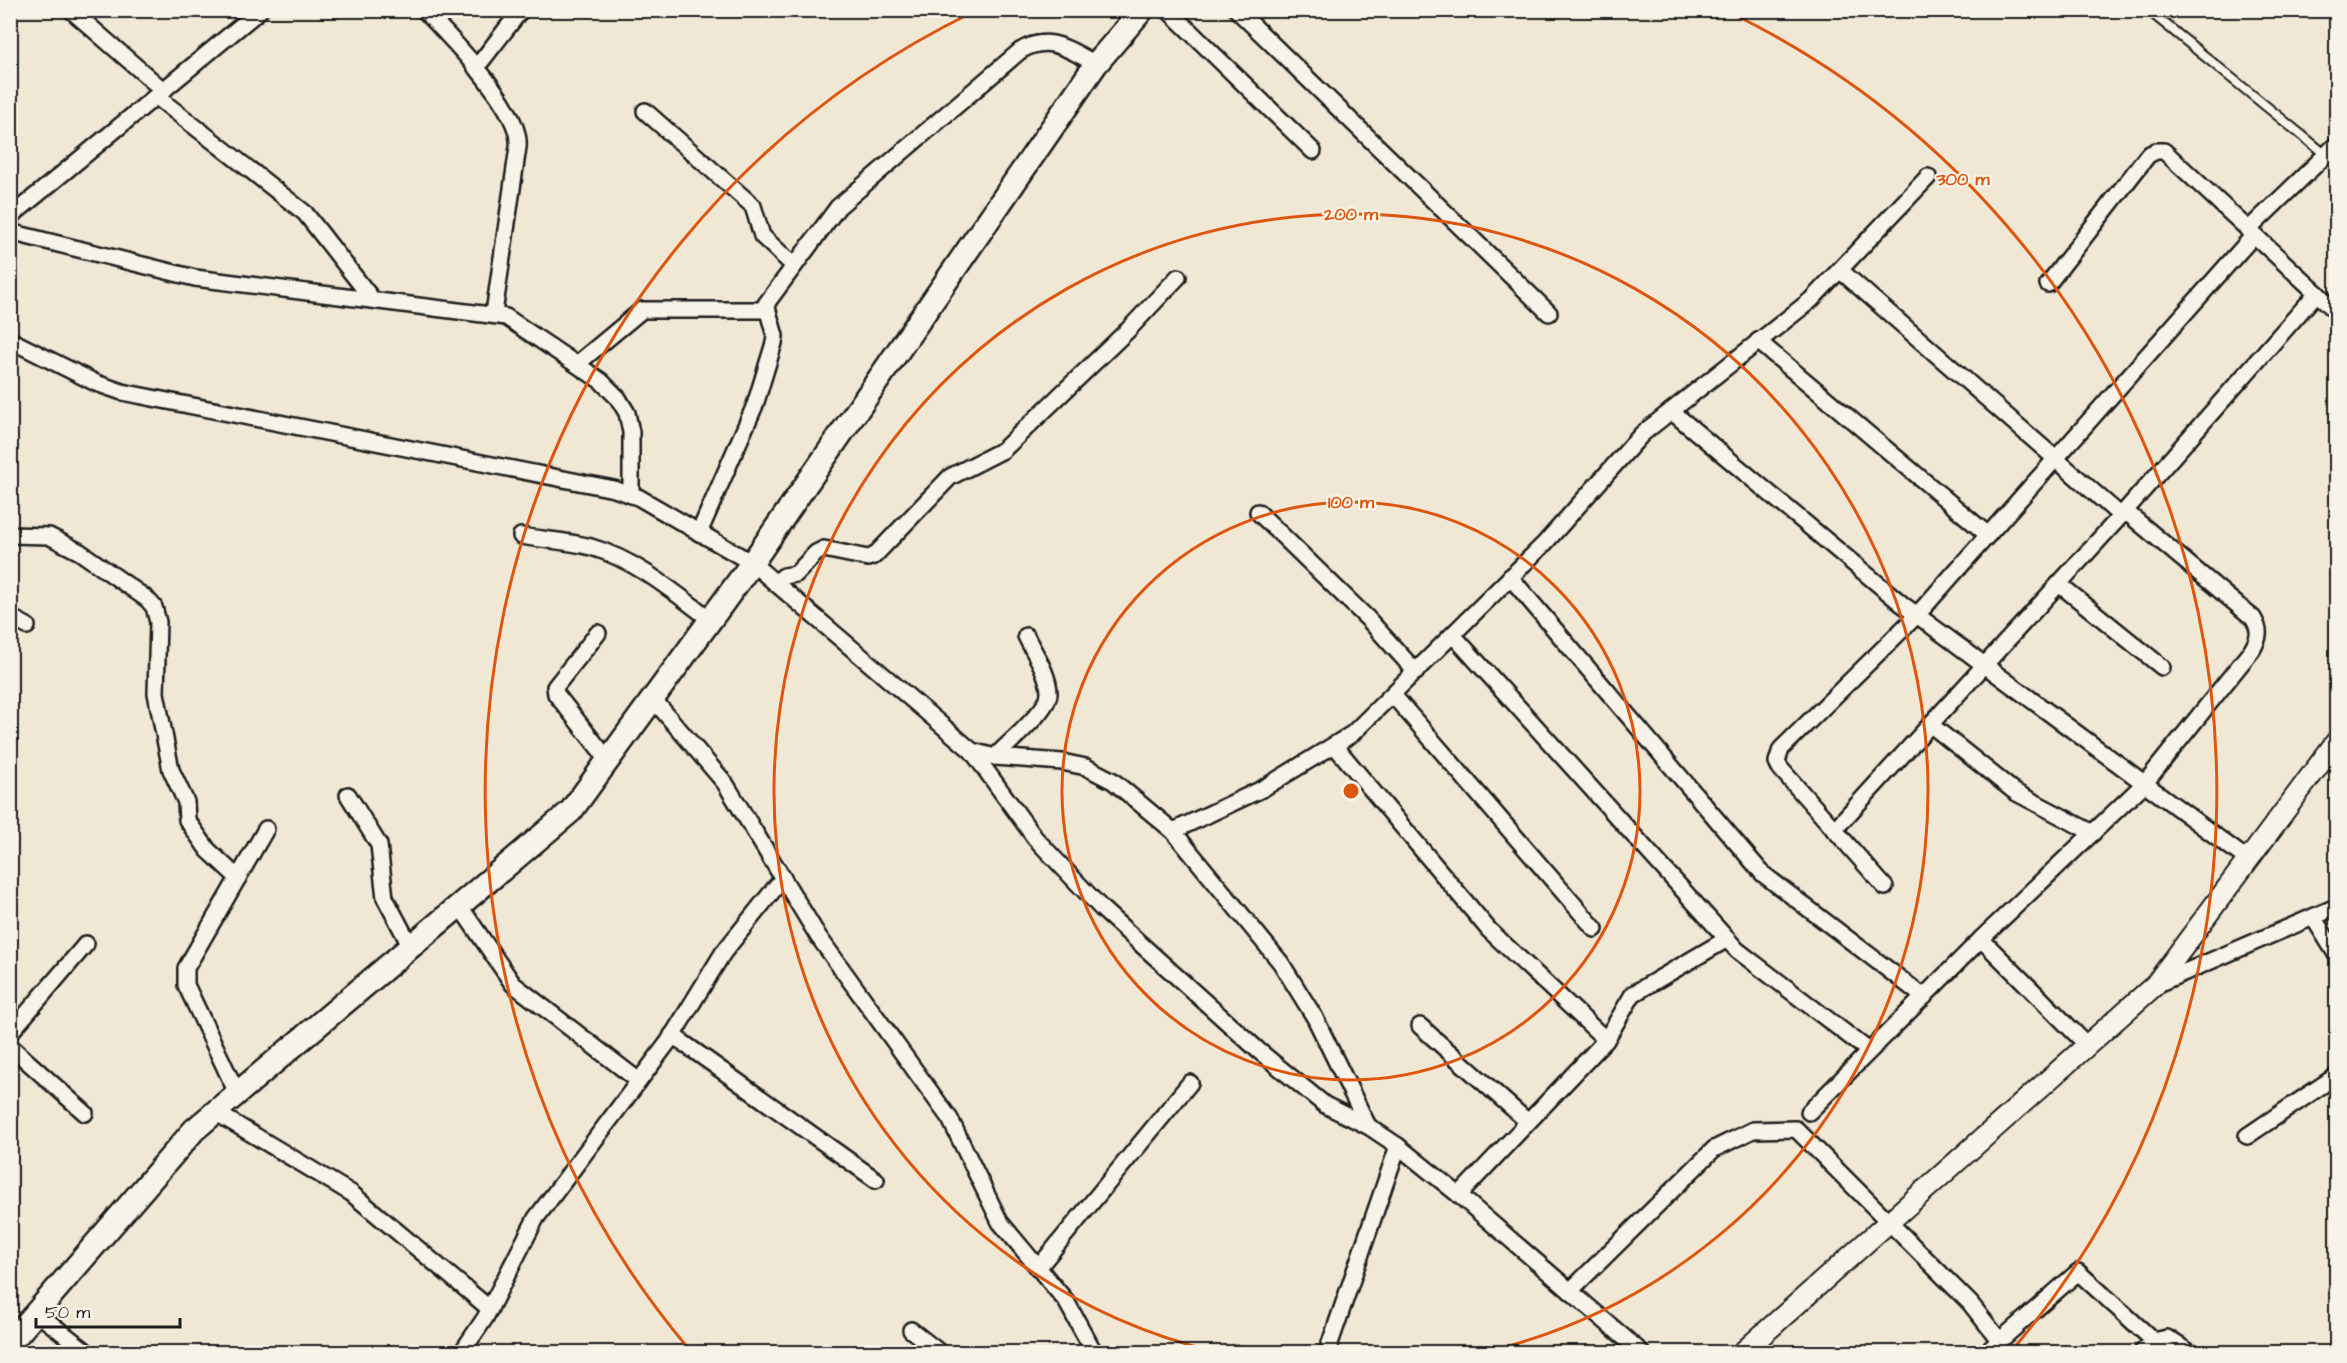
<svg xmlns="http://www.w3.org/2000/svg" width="2347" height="1363" viewBox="0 0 2347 1363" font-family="'Architects Daughter',sans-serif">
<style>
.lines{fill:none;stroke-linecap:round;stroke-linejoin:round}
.service-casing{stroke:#1c1c1c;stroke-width:12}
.minor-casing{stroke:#1c1c1c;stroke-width:20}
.tertiary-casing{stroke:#1c1c1c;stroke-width:24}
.secondary-casing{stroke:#1c1c1c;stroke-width:27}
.service{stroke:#f7f3e8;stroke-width:8}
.minor{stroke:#f7f3e8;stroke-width:15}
.tertiary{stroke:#f7f3e8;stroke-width:20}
.secondary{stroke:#f7f3e8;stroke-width:22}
.ring{fill:none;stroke:#de560d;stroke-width:3}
.centre{fill:#de560d;stroke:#f7f3e8;stroke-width:3}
.ring-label{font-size:18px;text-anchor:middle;font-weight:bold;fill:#de560d;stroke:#f7f3e8;stroke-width:4.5;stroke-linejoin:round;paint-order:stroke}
</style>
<rect width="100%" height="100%" fill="#f0e8d5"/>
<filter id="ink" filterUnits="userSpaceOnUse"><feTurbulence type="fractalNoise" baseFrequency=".0167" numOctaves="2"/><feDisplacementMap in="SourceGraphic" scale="12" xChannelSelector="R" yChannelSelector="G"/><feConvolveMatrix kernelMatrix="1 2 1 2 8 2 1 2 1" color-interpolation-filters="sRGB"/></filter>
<g filter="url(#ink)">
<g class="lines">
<g class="service-casing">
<polyline id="service" points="2148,10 2326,155"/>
</g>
<g class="minor-casing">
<g id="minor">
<polyline points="71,10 164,91"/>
<path d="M 424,10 C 450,38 523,110 518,147 L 494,313"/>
<polyline points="1168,10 1313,151"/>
<polyline points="1237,10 1549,313"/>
<polyline points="476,68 521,10"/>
<polyline points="157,97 305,213 372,299"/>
<polyline points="645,111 753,206 762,236 794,266"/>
<polyline points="10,217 260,10"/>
<polyline points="2248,230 2336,145"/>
<polyline points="10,232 195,278 506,317 601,381 618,398 627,413 631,432 631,495"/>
<polyline points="1841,271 2121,516"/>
<polyline points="2048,284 2148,155 2156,151 2164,151 2336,311"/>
<polyline points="10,340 96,383 122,392 614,489 638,497 752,563 972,751 995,757 1062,762 1086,767 1113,781 1173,831 1281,963 1315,1018 1368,1126 1398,1146 1459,1195 1641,1352"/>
<polyline points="1758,341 1988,535"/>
<polyline points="577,364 642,310 767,310"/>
<polyline points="1671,411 1902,604 2248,860"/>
<polyline points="1258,512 1368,619 1416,672"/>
<path d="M 699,533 L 755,405 L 774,343 L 775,336 L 766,304 L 838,207 L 1020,51 C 1049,33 1069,50 1096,64"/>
<polyline points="10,535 49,536 80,552 147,599 154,607 158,622 156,693 171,770 186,802 187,820 208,850 238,878"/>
<path d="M 521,536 C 544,540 568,541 591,547 C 636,560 674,592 711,620"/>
<polyline points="1510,577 1763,874 1924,997"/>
<polyline points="775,583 784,576 796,574 816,553 824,549 868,558 874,556 950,477 1003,450 1128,330 1178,277"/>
<polyline points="2059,584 2162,667"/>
<polyline points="10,617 27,626"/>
<polyline points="598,633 555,687 556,694 608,760"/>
<polyline points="1453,635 1737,950 1869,1051"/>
<polyline points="1393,695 1595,929"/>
<polyline points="653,699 725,783 818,936 950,1119 1000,1222 1066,1301 1094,1352"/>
<polyline points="1931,725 2015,792 2093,833"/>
<polyline points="1335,746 1489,930 1606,1040"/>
<polyline points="972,751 1035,838 1102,909 1259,1051 1325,1105 1368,1126"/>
<path d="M 995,757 C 1008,743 1049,710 1049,693 C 1049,674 1034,653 1026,636"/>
<polyline points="348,795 379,845 385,898 411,947"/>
<polyline points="1834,830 2117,520 2317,293"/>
<polyline points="1173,831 1262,789 1352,734 1545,543 1642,434 1811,300 1928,177"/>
<polyline points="1885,887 1780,768 1777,762 1781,749 1917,615 2254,235"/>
<polyline points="459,905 513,984 639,1081"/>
<polyline points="2313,917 2336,954"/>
<polyline points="1981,939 2087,1045"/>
<polyline points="2155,985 2336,907"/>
<polyline points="1420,1026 1528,1122"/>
<polyline points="10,1033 86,944"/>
<polyline points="672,1035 876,1180"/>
<polyline points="10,1046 85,1113"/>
<polyline points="237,1093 186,985 186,968 266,829"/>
<polyline points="215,1112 351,1193 490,1309"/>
<path d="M 1809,1112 L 1981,939 L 2145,783 L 2252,650 C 2259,638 2261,631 2253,618 L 2125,511"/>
<polyline points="2247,1136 2336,1076"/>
<polyline points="1459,1195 1606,1040 1633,994 1727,939"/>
<polyline points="1038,1268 1190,1083"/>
<polyline points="1570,1291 1714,1149 1753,1130 1796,1129 1970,1303 2000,1341"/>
<polyline points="37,1313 87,1352"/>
<polyline points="911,1330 939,1352"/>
<polyline points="462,1352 485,1318 536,1218 669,1041 723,953 783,878"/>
<polyline points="1327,1352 1398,1146"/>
<polyline points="1987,1352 2078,1272 2154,1341"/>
<polyline points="2142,1352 2154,1341 2167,1338 2189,1352"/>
</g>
</g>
<g class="tertiary-casing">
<polyline id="tertiary" points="1743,1352 2155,985 2336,742"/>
</g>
<g class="secondary-casing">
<polyline id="secondary" points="10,1343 194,1130 571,811 752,563 1096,64 1142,10"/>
</g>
<use href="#service" class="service"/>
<use href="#minor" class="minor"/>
<use href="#tertiary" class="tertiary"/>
<use href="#secondary" class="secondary"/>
</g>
</g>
<g class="ring">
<circle cx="1351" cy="791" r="289"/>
<path d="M1216 1352A577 577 0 1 1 1486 1352"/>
<path d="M688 1348A866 866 0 0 1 971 13M1731 13A866 866 0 0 1 2014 1348"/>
</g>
<circle cx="1351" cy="791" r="9" class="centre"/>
<g class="ring-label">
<text x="1963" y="185">300 m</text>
<text x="1351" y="220">200 m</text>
<text x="1351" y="508">100 m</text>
</g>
<rect width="2347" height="1363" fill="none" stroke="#f7f3e8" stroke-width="36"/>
<rect x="18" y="18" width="2311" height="1327" fill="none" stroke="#1c1c1c" stroke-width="2" filter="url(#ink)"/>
<path d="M36 1318v9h144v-9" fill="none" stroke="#1c1c1c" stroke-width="3"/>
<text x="45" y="1318" font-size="18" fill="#1c1c1c" stroke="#f7f3e8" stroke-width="4.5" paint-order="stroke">50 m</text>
</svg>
